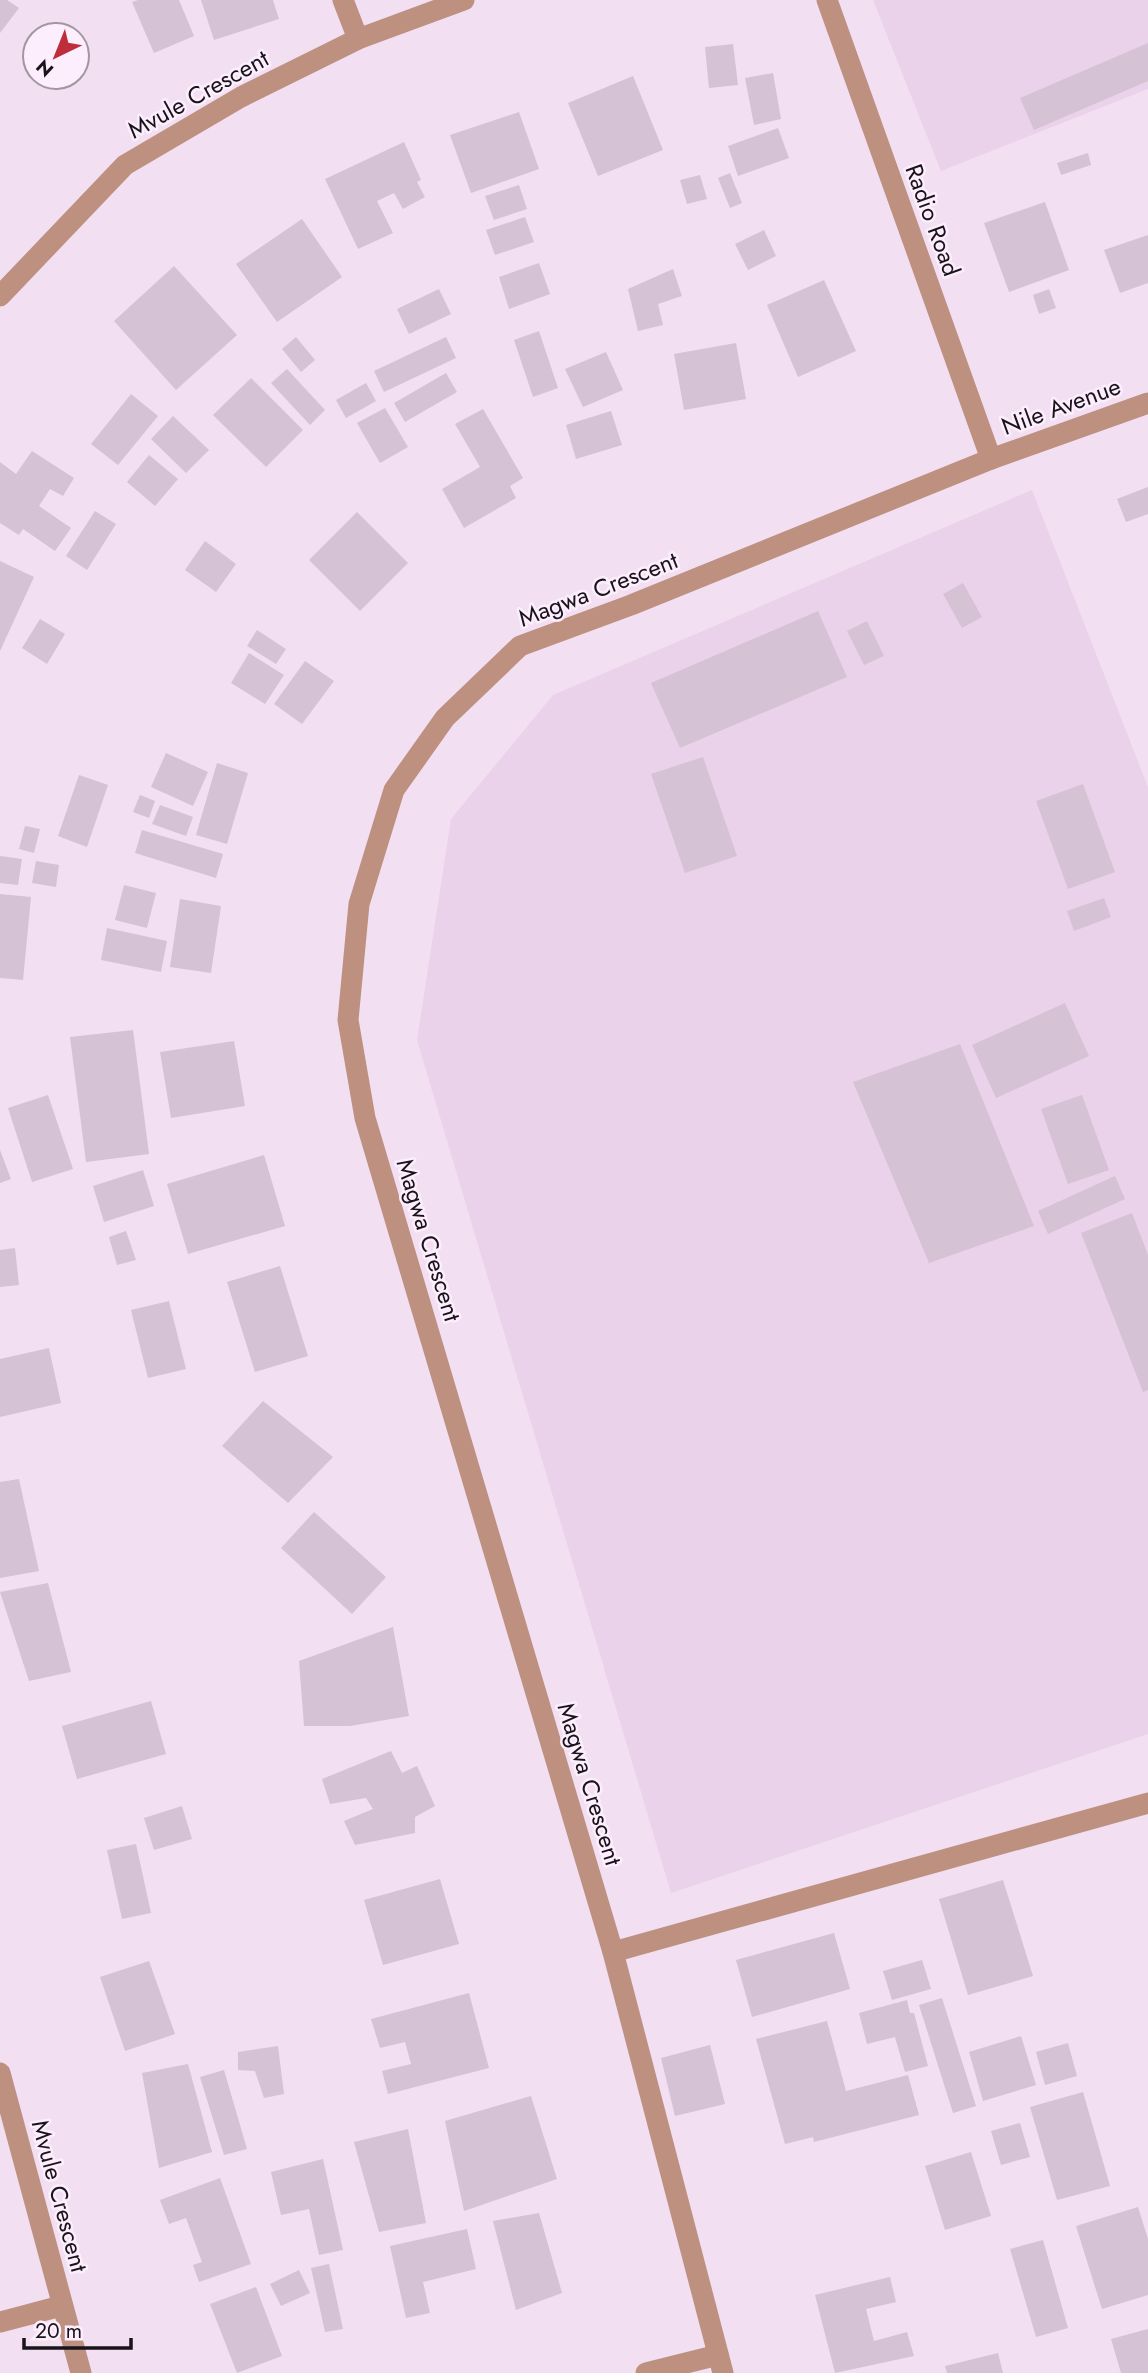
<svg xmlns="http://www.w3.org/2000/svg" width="1148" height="2373" viewBox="0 0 1148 2373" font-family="Jost,sans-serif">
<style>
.built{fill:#ead2eb}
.building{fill:#d5c2d5}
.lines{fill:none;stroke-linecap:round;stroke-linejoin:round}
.minor{stroke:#bd9080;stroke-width:21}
.labels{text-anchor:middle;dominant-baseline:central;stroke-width:5;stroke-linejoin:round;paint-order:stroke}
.street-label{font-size:24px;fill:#19131a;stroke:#fdeefd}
</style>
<rect width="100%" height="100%" fill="#f2dff2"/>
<g class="built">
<polygon points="873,0 1148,0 1148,89 941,171"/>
<polygon points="1032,490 1148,787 1148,1734 671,1893 417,1040 451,819 553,695"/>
</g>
<g class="building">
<polygon points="0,0 7,0 19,8 0,33"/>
<polygon points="138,0 179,0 194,36 154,53 132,2"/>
<polygon points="201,0 273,0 279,19 214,40"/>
<polygon points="1148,43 1148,81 1034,130 1020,98"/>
<polygon points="733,44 738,85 709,88 705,47"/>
<polygon points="773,73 781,119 754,125 745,78"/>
<polygon points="633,76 663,150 598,176 568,103"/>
<polygon points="519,112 539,169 471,193 450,135"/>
<polygon points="778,128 789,158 738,176 728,146"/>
<polygon points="404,142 421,180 417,182 425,197 403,209 394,193 377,201 393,233 358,249 325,179"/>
<polygon points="1088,153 1091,165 1061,175 1057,163"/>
<polygon points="730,173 742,203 730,208 718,178"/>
<polygon points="700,175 707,199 687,204 680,180"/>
<polygon points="519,185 527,209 494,220 485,196"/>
<polygon points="1045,202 1069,270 1009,292 984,223"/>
<polygon points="525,217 534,242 495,255 486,230"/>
<polygon points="302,219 342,277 277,322 236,264"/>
<polygon points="764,230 776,256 748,270 735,244"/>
<polygon points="1148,235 1148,283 1120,293 1104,250"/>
<polygon points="539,263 550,294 509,309 499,277"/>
<polygon points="174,266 237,335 176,390 114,321"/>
<polygon points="673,269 682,296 658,304 663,325 638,331 628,289"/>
<polygon points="824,280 856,351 798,377 767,305"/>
<polygon points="439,289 451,314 409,334 397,309"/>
<polygon points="1049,289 1056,308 1039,314 1033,295"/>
<polygon points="539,331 558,388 533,397 514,340"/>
<polygon points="296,337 315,360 301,372 282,349"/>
<polygon points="446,337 456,358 384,392 374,371"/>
<polygon points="736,343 746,399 684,410 674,354"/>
<polygon points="606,352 623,390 583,407 565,369"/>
<polygon points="287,369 325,410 310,425 271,383"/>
<polygon points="446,373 457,392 405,422 394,403"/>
<polygon points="251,378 303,430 266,467 213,415"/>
<polygon points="366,383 376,401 346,418 336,400"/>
<polygon points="131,394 158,416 118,465 91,444"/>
<polygon points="385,408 408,447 380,463 357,423"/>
<polygon points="483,409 523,478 510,486 516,498 464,528 442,489 480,467 455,424"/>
<polygon points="611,411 622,445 576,459 566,425"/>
<polygon points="173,416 209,450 186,473 151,439"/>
<polygon points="32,451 74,478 63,496 50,489 39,506 71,528 55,551 23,529 19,535 0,523 0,462 16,474"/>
<polygon points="149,455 178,479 155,506 127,482"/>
<polygon points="1148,487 1148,514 1126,522 1117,499"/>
<polygon points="95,511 116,524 87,570 66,556"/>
<polygon points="357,512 408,563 360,611 309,560"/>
<polygon points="205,541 236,564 216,592 185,570"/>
<polygon points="0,561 34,577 0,651"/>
<polygon points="963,583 982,617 962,628 943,594"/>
<polygon points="818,611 847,677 680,748 651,683"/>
<polygon points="40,619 65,634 47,664 22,648"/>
<polygon points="867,621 884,656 864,665 847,631"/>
<polygon points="257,630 286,649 276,664 247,646"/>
<polygon points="249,653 284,675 265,704 231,683"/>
<polygon points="305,661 334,681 302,724 274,704"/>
<polygon points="166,753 208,772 193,806 151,787"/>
<polygon points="703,757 737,856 685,873 651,774"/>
<polygon points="217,763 248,773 227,844 196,835"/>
<polygon points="79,775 108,785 87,847 58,836"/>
<polygon points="1083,784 1115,872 1068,889 1036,801"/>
<polygon points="140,795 155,801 149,818 133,812"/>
<polygon points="160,805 193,817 186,836 152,824"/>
<polygon points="25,826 40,829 34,853 19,849"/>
<polygon points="142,830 223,854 216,878 135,853"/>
<polygon points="0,856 22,859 18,885 0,883"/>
<polygon points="36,861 59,865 56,887 32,883"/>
<polygon points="124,885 156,893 147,928 115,920"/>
<polygon points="0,894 31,897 23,980 0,978"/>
<polygon points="1104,898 1111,917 1074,931 1067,911"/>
<polygon points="180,899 221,906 211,973 170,967"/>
<polygon points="107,928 167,941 161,972 101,960"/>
<polygon points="1065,1003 1089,1056 996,1098 972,1045"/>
<polygon points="133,1030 149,1154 86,1162 70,1037"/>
<polygon points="234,1041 245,1106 171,1118 160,1052"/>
<polygon points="960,1044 1034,1226 929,1263 853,1082"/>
<polygon points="48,1095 73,1169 32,1182 8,1108"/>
<polygon points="1082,1095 1109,1170 1068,1184 1041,1109"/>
<polygon points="0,1150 11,1179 0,1183"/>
<polygon points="264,1155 285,1226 188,1254 167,1184"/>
<polygon points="143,1170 154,1206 104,1222 93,1186"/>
<polygon points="1115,1176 1125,1199 1048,1234 1038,1211"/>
<polygon points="1132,1213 1148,1255 1148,1390 1143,1392 1081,1233"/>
<polygon points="126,1231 136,1260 117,1265 109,1237"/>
<polygon points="15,1248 19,1285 0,1287 0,1250"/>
<polygon points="280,1266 308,1356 255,1372 227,1282"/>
<polygon points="169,1301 186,1369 148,1378 131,1310"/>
<polygon points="49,1348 61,1403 0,1417 0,1359"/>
<polygon points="263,1401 333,1457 288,1503 222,1446"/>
<polygon points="19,1479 39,1571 0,1578 0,1482"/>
<polygon points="314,1512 386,1577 352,1614 281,1548"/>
<polygon points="48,1583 71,1672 29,1681 0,1592"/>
<polygon points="393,1627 409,1716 350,1726 304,1726 299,1661"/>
<polygon points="151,1701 166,1754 77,1779 62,1726"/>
<polygon points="391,1751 402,1773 417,1766 435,1806 415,1817 415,1833 355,1845 344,1821 373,1809 366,1798 330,1804 322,1779"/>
<polygon points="182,1806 192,1839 154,1850 144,1818"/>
<polygon points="136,1844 151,1913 122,1919 107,1850"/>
<polygon points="440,1879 459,1944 383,1965 364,1900"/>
<polygon points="1003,1880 1033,1976 968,1995 939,1899"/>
<polygon points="834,1933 850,1989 752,2017 736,1960"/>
<polygon points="922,1960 931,1989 892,2000 883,1971"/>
<polygon points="149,1961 175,2034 125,2051 100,1977"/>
<polygon points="469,1993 489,2068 388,2094 382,2071 411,2064 405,2042 380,2048 371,2019"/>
<polygon points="942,1998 976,2106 953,2113 919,2005"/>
<polygon points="907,2000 910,2013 914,2013 928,2066 905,2072 895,2037 867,2044 859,2013"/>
<polygon points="827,2021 846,2091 908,2075 919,2115 814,2142 813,2137 785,2144 756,2039"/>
<polygon points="1021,2036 1036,2085 983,2101 969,2052"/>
<polygon points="1068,2043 1077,2076 1045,2085 1036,2052"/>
<polygon points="710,2045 725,2104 675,2116 661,2058"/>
<polygon points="278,2046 284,2094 264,2098 255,2071 238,2070 238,2052"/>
<polygon points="188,2064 212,2152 159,2168 142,2073"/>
<polygon points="224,2070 247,2149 224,2155 200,2077"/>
<polygon points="1083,2092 1110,2186 1057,2200 1030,2107"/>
<polygon points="531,2096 557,2179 464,2211 445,2121"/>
<polygon points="1020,2123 1030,2157 1001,2165 991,2131"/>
<polygon points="408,2129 426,2223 379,2232 354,2142"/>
<polygon points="971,2152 991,2216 945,2230 925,2166"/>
<polygon points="323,2159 343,2250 319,2255 309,2209 281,2215 271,2172"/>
<polygon points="220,2178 251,2264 199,2282 193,2265 202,2262 186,2218 169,2224 160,2200"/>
<polygon points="1138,2207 1148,2239 1148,2295 1102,2309 1076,2226"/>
<polygon points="539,2213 562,2293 516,2310 493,2221"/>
<polygon points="467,2229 476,2269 423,2282 430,2313 406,2318 390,2246"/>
<polygon points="1043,2240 1068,2328 1036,2337 1010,2249"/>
<polygon points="329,2264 343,2329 325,2332 311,2268"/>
<polygon points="299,2270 310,2293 281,2306 270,2284"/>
<polygon points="890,2277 896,2302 866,2309 874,2341 907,2332 914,2356 835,2373 815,2295"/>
<polygon points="256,2287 282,2356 237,2373 210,2304"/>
<polygon points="1148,2329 1148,2373 1121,2373 1111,2339"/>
<polygon points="998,2353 1003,2373 947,2373 945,2366"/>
</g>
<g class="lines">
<g class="minor">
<polyline points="343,0 358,39"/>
<polyline points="827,0 991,459"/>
<polyline points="0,296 125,165 241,97 358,39 464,0"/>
<polyline points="613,1952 1148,1803"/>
<polyline points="0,2073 81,2373"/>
<polyline points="0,2322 61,2306"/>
<polyline points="646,2373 718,2355"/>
<polyline points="723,2373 613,1952 365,1118 348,1020 359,904 394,790 445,718 520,646 631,605 991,459 1148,403"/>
</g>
</g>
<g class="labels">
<g class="street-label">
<text transform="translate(198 94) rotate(-29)">Mvule Crescent</text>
<text transform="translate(933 220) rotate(70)">Radio Road</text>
<text transform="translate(1061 406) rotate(-20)">Nile Avenue</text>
<text transform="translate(598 589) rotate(-21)">Magwa Crescent</text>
<text transform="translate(429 1240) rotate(73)">Magwa Crescent</text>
<text transform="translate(590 1784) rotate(73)">Magwa Crescent</text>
<text transform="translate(60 2196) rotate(75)">Mvule Crescent</text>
</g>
</g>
<g transform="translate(56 56) rotate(223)"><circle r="33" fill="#fdeefd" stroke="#a296a2" stroke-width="2"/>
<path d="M0-5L12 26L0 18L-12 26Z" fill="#be2e3a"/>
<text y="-10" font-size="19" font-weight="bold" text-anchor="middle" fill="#19131a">N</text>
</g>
<path d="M24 2338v10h107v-10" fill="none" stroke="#19131a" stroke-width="3.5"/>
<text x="35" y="2338" font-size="21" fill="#19131a" stroke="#fdeefd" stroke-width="5" paint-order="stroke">20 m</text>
</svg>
